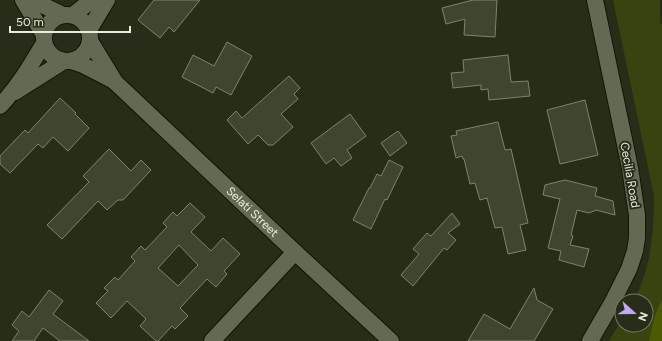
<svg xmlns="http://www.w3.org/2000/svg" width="662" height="341" viewBox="0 0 662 341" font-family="Figtree,sans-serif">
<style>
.green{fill:#38430f}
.forest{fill:#4b5a03}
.building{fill:#404531;stroke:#7d836c;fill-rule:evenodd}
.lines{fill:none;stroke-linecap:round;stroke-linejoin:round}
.minor-casing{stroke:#111504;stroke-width:18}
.minor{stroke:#636953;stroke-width:16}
.labels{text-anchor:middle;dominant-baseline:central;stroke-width:4;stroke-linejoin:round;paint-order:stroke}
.street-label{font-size:12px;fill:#e9ede0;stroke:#282d19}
</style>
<rect width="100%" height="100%" fill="#282d19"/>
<path class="green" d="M 613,0 L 660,0 L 660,22 L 662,25 L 662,300 C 654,313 652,327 649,341 L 609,341 L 622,319 L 622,325 L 646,325 L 646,301 L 633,301 C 651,271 654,230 654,196 Z"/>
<path class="forest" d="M 662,300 L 662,341 L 649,341 C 652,327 654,313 662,300 Z"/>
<g class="building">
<polygon points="154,0 200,0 174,32 169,27 160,38 138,20"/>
<polygon points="473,0 497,0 495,37 464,35 465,19 446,24 442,8"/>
<polygon points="227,42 252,56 231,95 216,87 213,93 182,77 193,55 214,66"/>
<polygon points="508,55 511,82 528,81 530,96 489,100 488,89 481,90 481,85 453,88 451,73 464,72 463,60"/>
<polygon points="289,76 300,88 294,94 298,99 281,114 293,127 273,145 268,145 258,135 248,144 227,120 236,111 242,118"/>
<polygon points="60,98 76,113 75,114 89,128 68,151 53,137 43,148 38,144 10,173 0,164 0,156 25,130 28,133"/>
<polygon points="585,100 598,155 560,164 547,110"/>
<polygon points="350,114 366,136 347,150 352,158 341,166 334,158 326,164 311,143"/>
<polygon points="498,122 505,150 511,149 528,223 520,225 526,250 508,254 502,227 495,228 487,198 480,200 475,183 470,184 464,159 463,159 462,156 456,158 451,136 457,135 456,131"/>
<polygon points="398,131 407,143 390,156 381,143"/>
<polygon points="109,149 131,171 141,160 151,170 123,200 118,200 107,210 98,201 62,239 47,225 89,182 83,176"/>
<polygon points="389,160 403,167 387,200 385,199 371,229 353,220 369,188 370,188 377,174 381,176"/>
<polygon points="565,180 597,188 595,196 613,201 615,215 596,210 589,213 577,210 571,235 573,236 570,245 589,249 584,267 559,260 561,251 548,248 560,199 543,195 545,185"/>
<path d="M 190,203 L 205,217 L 191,232 L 211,251 L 223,238 L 240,254 L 224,271 L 227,274 L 216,287 L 207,279 L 180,308 L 188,316 L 175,329 L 172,326 L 158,341 L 156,341 L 140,326 L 146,319 L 127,301 L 111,318 L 96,303 L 108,291 L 104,288 L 115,277 L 118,280 L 135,261 L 131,257 L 141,246 L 145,250 L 167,227 L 163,223 L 173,212 L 177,216 ZM 179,245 L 198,265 L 178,286 L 158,268 Z"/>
<polygon points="452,213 460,224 448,233 456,240 447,250 444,248 413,286 401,275 419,254 413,249 427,233 431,236"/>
<polygon points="534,288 537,300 553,309 534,341 468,341 484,314 510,329"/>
<polygon points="49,290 63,301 53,314 89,341 60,341 43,328 34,341 12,341 19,331 12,325 22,311 29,317"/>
</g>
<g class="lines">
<g class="minor-casing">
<g id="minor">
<polyline points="23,0 44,35"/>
<polyline points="32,0 63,15"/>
<circle cx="67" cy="38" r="23"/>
<polyline points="73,15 92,0"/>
<polyline points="89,30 107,0"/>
<path id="s1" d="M 90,41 L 115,82 L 295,252 L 391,341"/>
<polyline points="71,61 83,65 114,81"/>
<polyline points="15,92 64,61"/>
<path d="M 0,106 C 18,87 31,65 44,43"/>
<polyline points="212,341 295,252"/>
<polyline points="590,341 612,303 629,269 635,251 637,238 637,215 630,168 595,0"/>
</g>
</g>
<use href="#minor" class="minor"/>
</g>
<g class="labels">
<g class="street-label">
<text transform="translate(630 175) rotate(80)">Cecilia Road</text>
<text stroke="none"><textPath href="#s1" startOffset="237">Selati Street</textPath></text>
</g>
</g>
<g transform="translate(634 313) rotate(111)"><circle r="19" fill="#282d19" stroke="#757a69"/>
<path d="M0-3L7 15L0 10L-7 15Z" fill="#c3a7f2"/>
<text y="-6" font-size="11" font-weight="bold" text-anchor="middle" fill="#e9ede0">N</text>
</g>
<path d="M10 26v6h120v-6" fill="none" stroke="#e9ede0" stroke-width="2"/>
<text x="16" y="26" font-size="12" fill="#e9ede0" stroke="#282d19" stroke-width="3" paint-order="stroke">50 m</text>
</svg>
